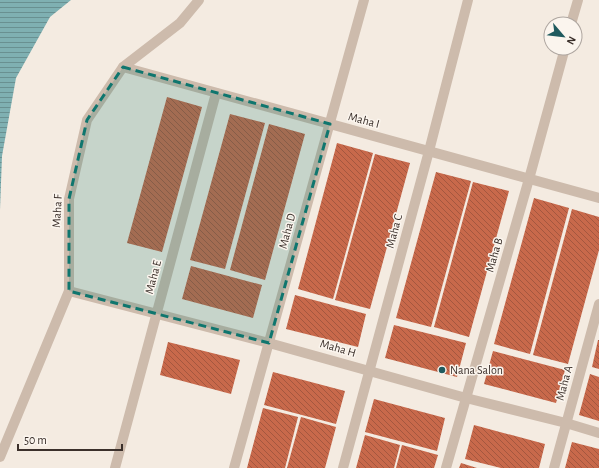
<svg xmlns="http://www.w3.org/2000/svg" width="599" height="468" viewBox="0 0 599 468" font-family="'Alegreya Sans',sans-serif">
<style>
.water{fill:url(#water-rules)}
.building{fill:url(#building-back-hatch)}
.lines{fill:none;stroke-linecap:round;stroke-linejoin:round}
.minor{stroke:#cdbbac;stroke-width:10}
.marked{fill:#0f766e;fill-opacity:0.2;stroke:#0f766e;stroke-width:3;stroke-dasharray:8 5;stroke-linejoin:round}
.poi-dot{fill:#1f5a5e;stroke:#fbf5ee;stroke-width:1.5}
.labels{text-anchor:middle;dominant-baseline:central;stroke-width:3;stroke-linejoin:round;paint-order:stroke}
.street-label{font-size:12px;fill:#3b302b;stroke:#fbf5ee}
.poi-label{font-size:12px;fill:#3b302b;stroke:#fbf5ee;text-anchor:start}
</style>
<defs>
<pattern id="water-rules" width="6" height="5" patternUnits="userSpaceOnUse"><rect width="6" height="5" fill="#7fb0b2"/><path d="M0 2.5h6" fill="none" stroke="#699091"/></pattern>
<pattern id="building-back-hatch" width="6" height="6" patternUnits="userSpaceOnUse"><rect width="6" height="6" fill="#c8694b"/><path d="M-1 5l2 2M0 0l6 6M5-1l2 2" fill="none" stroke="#a4573f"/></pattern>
</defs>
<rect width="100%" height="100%" fill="#f4ebe1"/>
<polygon class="water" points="0,0 71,0 50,17 16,78 2,156 0,210"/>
<g class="building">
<polygon points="167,97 202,107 162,252 127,243"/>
<polygon points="230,114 265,123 225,269 190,260"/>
<polygon points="269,124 305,134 265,280 230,270"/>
<polygon points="337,143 373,153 333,299 298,289"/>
<polygon points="375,154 410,163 370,309 335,300"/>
<polygon points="436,172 471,181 431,327 396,318"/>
<polygon points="473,182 509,191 469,337 434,327"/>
<polygon points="534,198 569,208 530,354 494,344"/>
<polygon points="572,209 599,217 599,250 568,364 533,355"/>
<polygon points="191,266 262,285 253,318 182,299"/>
<polygon points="295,295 366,314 358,347 286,329"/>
<polygon points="394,325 466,343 457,377 385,358"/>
<polygon points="598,340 599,340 599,369 592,367"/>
<polygon points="168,342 240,360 231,394 160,375"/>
<polygon points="493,351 565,370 556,403 484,384"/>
<polygon points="273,372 345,391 336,424 264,405"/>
<polygon points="590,374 599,377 599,421 579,415"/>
<polygon points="374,399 445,418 437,451 365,432"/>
<polygon points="263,408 298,417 285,468 247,468"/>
<polygon points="301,417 336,427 325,468 287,468"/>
<polygon points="474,425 545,444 539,468 501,468 465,459"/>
<polygon points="365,435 400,445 394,468 356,468"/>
<polygon points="572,442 599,449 599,468 565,468"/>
<polygon points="402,445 438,455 434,468 396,468"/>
<polygon points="461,463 477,468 459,468"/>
</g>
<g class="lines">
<g class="minor">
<polyline points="571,24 578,0"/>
<polyline points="123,67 599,198"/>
<polyline points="69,291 269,343 466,398 566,423 599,433"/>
<polyline points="0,457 69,291 69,199 87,120 123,67 180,23 199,0"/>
<polyline points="115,468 216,93"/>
<polyline points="234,468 364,0"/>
<polyline points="343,468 429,151 468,0"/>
<polyline points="446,468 529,179 565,48"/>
<polyline points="554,468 599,304"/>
</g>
</g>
<path class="marked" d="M 123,67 L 330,124 L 269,343 L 69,291 L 69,199 L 87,120 Z"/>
<circle class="poi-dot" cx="442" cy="370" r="4"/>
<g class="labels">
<g class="street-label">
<text transform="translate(364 120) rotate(15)">Maha I</text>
<text transform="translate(57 211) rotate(-87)">Maha F</text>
<text transform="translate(287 231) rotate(-75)">Maha D</text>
<text transform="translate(394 231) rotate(-75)">Maha C</text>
<text transform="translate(494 255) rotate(-74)">Maha B</text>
<text transform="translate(153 277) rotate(-75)">Maha E</text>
<text transform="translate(338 348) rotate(16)">Maha H</text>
<text transform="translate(564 383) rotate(-75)">Maha A</text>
</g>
<g class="poi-label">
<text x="450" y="370">Nana Salon</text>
</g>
</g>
<g transform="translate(563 36) rotate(118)"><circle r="19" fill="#fbf5ee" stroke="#aea6a0"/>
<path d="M0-3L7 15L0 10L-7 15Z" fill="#1f5a5e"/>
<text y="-6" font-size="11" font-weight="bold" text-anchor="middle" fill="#3b302b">N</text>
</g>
<path d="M18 444v6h104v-6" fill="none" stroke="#3b302b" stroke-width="2"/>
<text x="24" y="444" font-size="12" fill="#3b302b" stroke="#fbf5ee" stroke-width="3" paint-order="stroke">50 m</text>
</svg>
